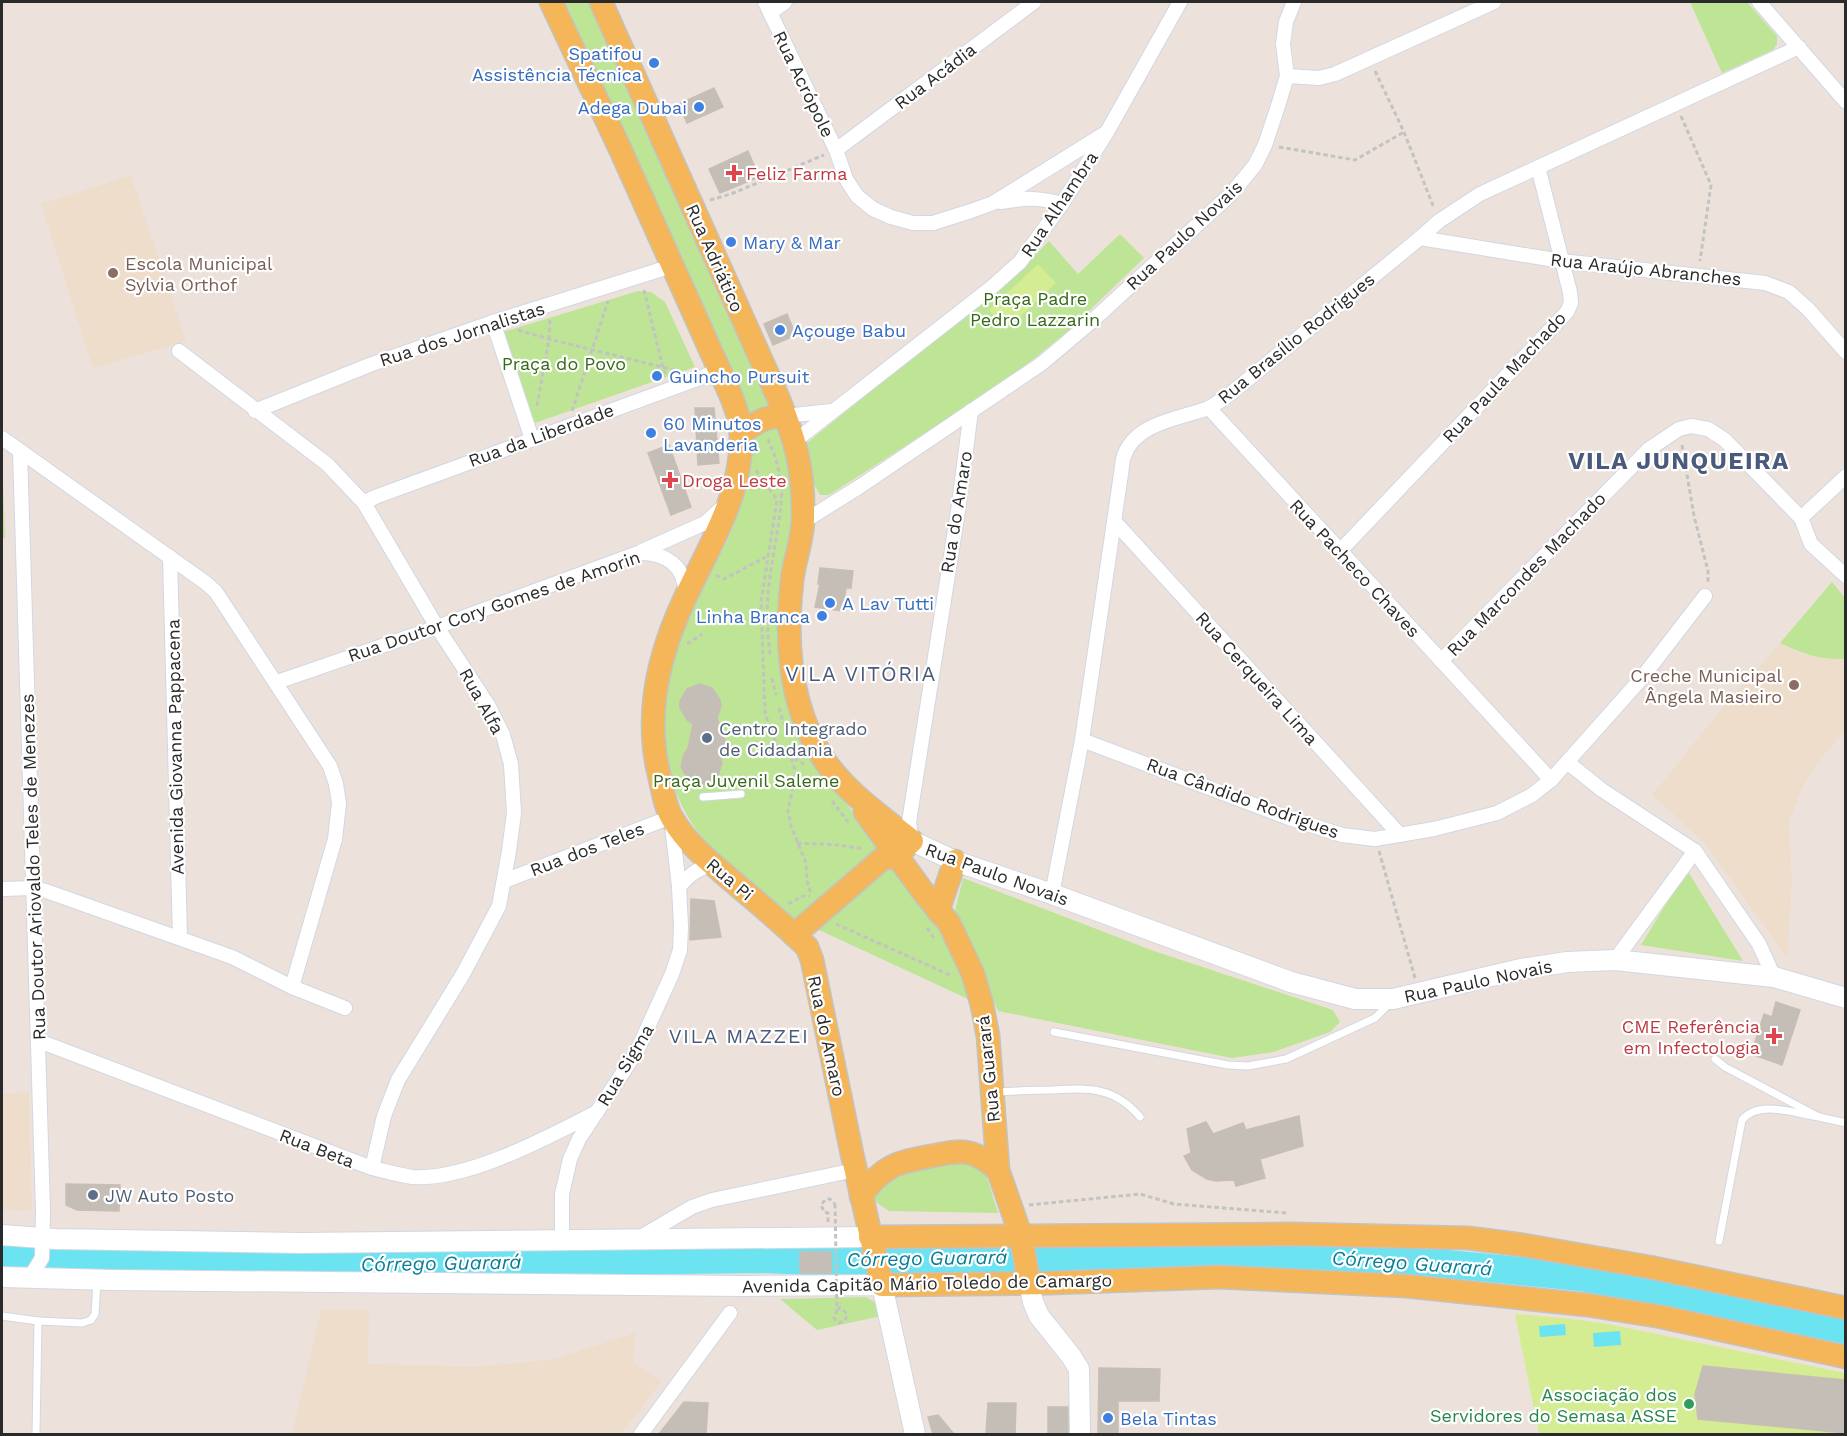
<svg xmlns="http://www.w3.org/2000/svg" width="1847" height="1436" viewBox="0 0 1847 1436" font-family="'Work Sans',sans-serif">
<style>
.education{fill:#eeddca}
.green{fill:#bee496}
.pitch{fill:#d4ec92}
.water{fill:#6be3f1}
.lines{fill:none;stroke-linecap:round;stroke-linejoin:round}
.river{stroke:#6be3f1;stroke-width:28}
.building{fill:#c4beb7;stroke:#c8beb5;stroke-width:1.5}
.lane-casing{stroke:#d1d7e3;stroke-width:9}
.street-casing{stroke:#d1d7e3;stroke-width:16}
.secondary-casing{stroke:#d1d7e3;stroke-width:22}
.primary-casing{stroke:#c3c3c3;stroke-width:25}
.path{stroke:#c3c3c3;stroke-width:3;stroke-dasharray:4.5 3;stroke-linecap:butt}
.lane{stroke:#fff;stroke-width:7}
.street{stroke:#fff;stroke-width:14}
.secondary{stroke:#fff;stroke-width:20}
.primary{stroke:#f4b659;stroke-width:22}
.path-bridge{stroke:#c3c3c3;stroke-width:3;stroke-dasharray:4.5 3;stroke-linecap:butt}
.shop-dot{fill:#3f7fe0;stroke:#fff;stroke-width:2}
.health-dot{fill:#e0444e;stroke:#fff;stroke-width:2}
.education-dot{fill:#8d6e63;stroke:#fff;stroke-width:2}
.service-dot{fill:#5c6f8a;stroke:#fff;stroke-width:2}
.leisure-dot{fill:#2e9e5b;stroke:#fff;stroke-width:2}
.labels{text-anchor:middle;dominant-baseline:central;stroke-width:4.5;stroke-linejoin:round;paint-order:stroke}
.shop-label{font-size:18px;fill:#366cbe;stroke:#fff;text-anchor:start}
.street-label{font-size:18px;fill:#2a2a2a;stroke:#fff}
.health-label{font-size:18px;fill:#be3a42;stroke:#fff;text-anchor:start}
.education-label{font-size:18px;fill:#785e54;stroke:#fff;text-anchor:start}
.park-label{font-size:18px;fill:#366818;stroke:#fff}
.service-label{font-size:18px;fill:#4e5e75;stroke:#fff;text-anchor:start}
.leisure-label{font-size:18px;fill:#27864d;stroke:#fff;text-anchor:end}
.neighbourhood-label{font-size:20px;letter-spacing:1.5px;fill:#495a7c;stroke:#fff}
.water-label{font-size:20px;font-style:italic;fill:#0a7d96;stroke:#fff}
.quarter-label{font-size:21px;letter-spacing:1.5px;fill:#495a7c;stroke:#fff}
.district-label{font-size:24px;font-weight:bold;letter-spacing:1.5px;fill:#495a7c;stroke:#fff}
</style>
<rect width="100%" height="100%" fill="#ece2db"/>
<g class="education">
<polygon points="131,175 186,341 93,368 41,204"/>
<polygon points="1780,643 1798,653 1826,659 1845,659 1845,731 1817,763 1801,790 1789,822 1792,882 1787,958 1704,842 1652,795 1720,711"/>
<polygon points="29,1092 32,1208 22,1211 2,1209 2,1094"/>
<polygon points="321,1310 369,1310 368,1364 476,1367 555,1359 635,1333 633,1363 662,1381 621,1434 292,1434"/>
</g>
<g class="green">
<polygon points="560,2 592,2 772,407 747,418"/>
<polygon points="1690,2 1747,2 1777,36 1777,44 1773,50 1722,73"/>
<polygon points="1120,234 1144,258 1067,332 1006,381 829,495 820,495 812,481 807,443 1026,265 1049,241 1078,274"/>
<polygon points="638,291 651,292 665,302 695,367 532,424 503,332"/>
<path d="M 775,428 L 780,429 L 793,465 L 792,516 L 782,579 L 817,767 L 881,847 L 795,922 C 777,906 758,890 740,874 C 726,862 712,851 701,836 C 646,765 660,679 695,603 C 706,579 720,557 730,534 C 742,504 748,472 753,441 L 768,429 Z"/>
<polygon points="2,456 5,538 2,538"/>
<path d="M 1832,582 L 1845,598 L 1845,659 C 1821,660 1802,654 1780,643 Z"/>
<polygon points="894,861 934,918 960,973 968,999 817,929"/>
<polygon points="1687,870 1743,961 1641,945"/>
<polygon points="963,878 1154,951 1333,1010 1340,1022 1330,1032 1273,1052 1232,1058 998,1011 955,911"/>
<polygon points="952,1154 984,1168 998,1213 889,1211 873,1200 874,1189 880,1179"/>
<polygon points="866,1297 877,1304 881,1316 817,1330 780,1299"/>
</g>
<g class="pitch">
<polygon points="1038,264 1056,283 1007,329 989,310"/>
<polygon points="1515,1314 1563,1318 1608,1324 1845,1373 1845,1434 1539,1434"/>
</g>
<g class="water">
<polygon points="1565,1324 1566,1335 1540,1337 1539,1326"/>
<polygon points="1620,1331 1621,1345 1594,1347 1593,1333"/>
</g>
<g class="lines">
<polyline class="river" points="2,1257 71,1262 358,1264 760,1259 814,1261 1281,1255 1448,1264 1580,1277 1649,1289 1846,1330"/>
</g>
<g class="building">
<polygon points="714,88 723,107 687,123 679,104"/>
<polygon points="748,151 759,177 720,193 709,169"/>
<polygon points="787,314 796,335 773,345 764,324"/>
<polygon points="695,408 714,408 719,463 698,465"/>
<polygon points="669,445 691,507 671,515 648,453"/>
<polygon points="820,568 853,571 851,588 846,588 843,611 815,607 820,584 818,584"/>
<polygon points="699,684 712,688 720,700 721,706 717,718 727,746 718,749 722,763 718,776 707,784 700,785 688,779 681,767 684,754 688,748 693,724 687,720 680,708 680,701 687,689"/>
<polygon points="691,899 714,901 721,937 690,940"/>
<polygon points="1776,1002 1800,1010 1782,1065 1751,1054 1764,1014 1772,1017"/>
<polygon points="1299,1116 1303,1146 1260,1159 1265,1178 1236,1186 1234,1180 1216,1181 1207,1179 1192,1170 1184,1156 1191,1153 1187,1129 1206,1122 1213,1134 1243,1123 1246,1130"/>
<polygon points="66,1184 120,1185 119,1211 77,1210 66,1205"/>
<rect x="800" y="1252" width="31" height="21"/>
<polygon points="1703,1366 1845,1380 1845,1433 1698,1419 1695,1394"/>
<polygon points="1099,1368 1160,1369 1159,1401 1118,1401 1118,1434 1098,1434"/>
<polygon points="684,1402 708,1403 706,1434 659,1434"/>
<polygon points="988,1403 1016,1403 1015,1434 986,1434"/>
<rect x="1048" y="1407" width="20" height="27"/>
<polygon points="938,1415 954,1434 933,1434 928,1417"/>
</g>
<g class="lines">
<g class="lane-casing">
<g id="lane">
<polyline points="703,797 741,794"/>
<polyline points="1054,1032 1228,1065 1248,1066 1286,1059 1375,1018 1390,1003"/>
<polyline points="1715,1059 1725,1067 1819,1117 1846,1123"/>
<path d="M 996,1092 C 1014,1091 1033,1090 1051,1090 C 1088,1088 1114,1086 1140,1117"/>
<path d="M 1719,1241 L 1742,1120 C 1759,1099 1796,1114 1819,1117"/>
<polyline points="2,1316 38,1321"/>
<polyline points="36,1434 38,1321 82,1323 91,1320 95,1314 97,1281"/>
</g>
</g>
<g class="street-casing">
<g id="street">
<polyline points="765,2 836,150 846,179 857,196 873,209 891,217 913,223 933,223 971,211 993,203 1104,134"/>
<polyline points="1759,2 1846,102"/>
<polyline points="770,13 785,2"/>
<polyline points="1287,76 1319,78 1335,74 1494,2"/>
<polyline points="836,150 1034,2"/>
<path d="M 1001,202 C 1025,198 1038,197 1062,204"/>
<polyline points="1420,238 1561,261 1765,283 1789,292 1808,309 1846,352"/>
<polyline points="493,322 532,439"/>
<polyline points="179,351 327,464 364,503 437,627 488,705 503,735 511,764 514,813 509,851 499,906 463,974 398,1080 384,1116 372,1168"/>
<polyline points="1209,408 1551,780"/>
<polyline points="255,411 372,364 493,322 672,266"/>
<polyline points="785,416 831,411"/>
<polyline points="2,438 206,583 216,592 330,766 336,784 339,803 335,839 292,987"/>
<polyline points="795,441 992,287 1020,262 1062,204 1107,132 1180,2"/>
<polyline points="20,451 43,1210 42,1258 29,1279"/>
<polyline points="364,503 375,497 703,377 719,368"/>
<polyline points="1801,518 1846,476"/>
<polyline points="1114,521 1400,835"/>
<polyline points="803,522 859,487 1041,364 1091,322 1232,193 1255,165 1265,145 1278,106 1287,76 1283,44 1286,22 1294,2"/>
<polyline points="642,551 705,523 724,506"/>
<polyline points="1340,551 1567,312 1571,303 1570,292 1538,167"/>
<polyline points="170,557 180,938"/>
<polyline points="1441,661 1649,449 1679,429 1691,426 1708,429 1725,440 1801,518 1811,544 1846,576"/>
<path d="M 277,682 L 437,627 L 638,553 C 665,552 686,566 685,594"/>
<polyline points="1082,740 1289,818 1342,835 1375,839 1434,829 1497,813 1532,795 1551,780 1641,679 1705,596"/>
<polyline points="1567,762 1602,790 1695,851 1759,944 1774,977"/>
<polyline points="912,841 909,822 958,511 971,411"/>
<polyline points="504,881 671,817 679,887 681,926 680,950 672,974 637,1051 579,1139 570,1159 562,1194 562,1240"/>
<path d="M 679,887 C 689,875 697,869 712,864"/>
<polyline points="2,889 33,888 46,891 232,957 292,987 345,1008"/>
<path d="M 1052,894 L 1082,740 L 1121,474 C 1122,468 1122,462 1124,456 C 1135,423 1178,419 1206,409 C 1214,406 1222,399 1230,394 L 1420,238 L 1439,221 L 1480,194 L 1799,47"/>
<polyline points="1615,960 1695,851"/>
<path d="M 39,1041 L 372,1168 C 385,1171 399,1175 412,1177 C 467,1181 548,1137 597,1112"/>
<polyline points="639,1238 692,1207 712,1200 855,1170"/>
<polyline points="641,1434 730,1313"/>
</g>
</g>
<g class="secondary-casing">
<g id="secondary">
<polyline points="912,841 955,861 1052,894 1291,982 1355,999 1393,999 1521,969 1567,962 1615,960 1774,977 1846,998"/>
<polyline points="2,1235 55,1239 301,1243 870,1237"/>
<polyline points="2,1277 111,1280 742,1286 882,1285 915,1434"/>
<polyline points="1029,1283 1033,1302 1039,1316 1071,1356 1079,1369 1080,1434"/>
</g>
</g>
<g class="primary-casing">
<g id="primary">
<path d="M 551,2 L 621,151 L 731,396 C 736,409 741,422 741,436 C 742,496 709,546 685,598 C 660,651 645,712 658,770 C 662,785 664,805 672,818 C 688,846 715,866 738,886 C 762,906 785,926 807,947 L 812,960 L 852,1154 L 882,1285 L 1051,1283 L 1219,1277 L 1406,1286 L 1588,1305 L 1662,1317 L 1846,1357"/>
<path d="M 601,2 L 777,395 C 796,441 804,469 803,519 C 803,539 794,561 792,581 C 785,642 790,709 825,761 C 847,793 882,817 912,841 L 896,856 L 882,859 L 794,935"/>
<path d="M 741,434 C 756,422 766,416 785,416"/>
<polyline points="865,812 924,893 949,923 973,974 982,1005 988,1036 998,1170 1021,1236 1029,1283"/>
<polyline points="938,911 955,861"/>
<path d="M 861,1196 C 884,1163 900,1162 937,1155 C 948,1153 959,1150 970,1153 C 981,1156 990,1163 998,1170"/>
<polyline points="870,1237 1292,1234 1468,1238 1523,1245 1649,1267 1846,1308"/>
</g>
</g>
<g class="path">
<polyline points="1375,71 1404,132 1434,208"/>
<polyline points="1681,116 1711,185 1700,261"/>
<polyline points="1279,147 1355,160 1404,132"/>
<polyline points="710,200 731,194 824,155"/>
<polyline points="644,290 665,376"/>
<polyline points="518,330 549,339 678,371"/>
<polyline points="537,406 549,339 550,318"/>
<polyline points="572,411 608,301"/>
<polyline points="768,439 776,459 781,481"/>
<polyline points="1682,445 1694,516 1708,571 1708,583"/>
<polyline points="756,470 777,500 761,602 765,713 773,737 782,752 804,764"/>
<polyline points="716,575 724,579 766,557"/>
<polyline points="687,644 702,634"/>
<path d="M 770,654 C 767,631 766,607 769,584 C 773,552 781,520 782,488"/>
<polyline points="772,678 776,695"/>
<polyline points="779,708 784,724"/>
<polyline points="791,758 796,773 788,811 791,826 806,863 807,881 811,894"/>
<polyline points="832,801 848,822"/>
<polyline points="797,843 839,845 864,849"/>
<polyline points="1379,851 1415,978"/>
<polyline points="788,904 803,896 810,896"/>
<polyline points="836,924 952,976"/>
<polyline points="927,928 935,940"/>
<polyline points="1029,1205 1140,1194 1174,1204 1287,1213"/>
<polyline points="828,1222 828,1213 824,1212 821,1205 826,1199 830,1199 835,1204"/>
<polyline points="1407,1269 1408,1254"/>
<polyline points="837,1310 834,1318 839,1323 845,1321 847,1314 842,1309 839,1309 839,1303"/>
</g>
<use href="#lane" class="lane"/>
<use href="#street" class="street"/>
<use href="#secondary" class="secondary"/>
<use href="#primary" class="primary"/>
<polyline class="path-bridge" points="835,1204 837,1310"/>
</g>
<g class="shop-dot">
<circle cx="654" cy="63" r="6"/>
<circle cx="699" cy="107" r="6"/>
<circle cx="731" cy="242" r="6"/>
<circle cx="780" cy="330" r="6"/>
<circle cx="657" cy="376" r="6"/>
<circle cx="651" cy="433" r="6"/>
<circle cx="830" cy="603" r="6"/>
<circle cx="822" cy="616" r="6"/>
<circle cx="1108" cy="1418" r="6"/>
</g>
<g class="health-dot">
<path d="M731 164h6v6h6v6h-6v6h-6v-6h-6v-6h6z"/>
<path d="M667 471h6v6h6v6h-6v6h-6v-6h-6v-6h6z"/>
<path d="M1771 1027h6v6h6v6h-6v6h-6v-6h-6v-6h6z"/>
</g>
<g class="education-dot">
<circle cx="113" cy="273" r="6"/>
<circle cx="1794" cy="685" r="6"/>
</g>
<g class="service-dot">
<circle cx="707" cy="738" r="6"/>
<circle cx="93" cy="1195" r="6"/>
</g>
<circle class="leisure-dot" cx="1689" cy="1404" r="6"/>
<g class="labels">
<g class="shop-label">
<text x="642" y="53" text-anchor="end">Spatifou<tspan x="642" dy="21">Assistência Técnica</tspan></text>
<text x="687" y="107" text-anchor="end">Adega Dubai</text>
<text x="743" y="242">Mary &amp; Mar</text>
<text x="792" y="330">Açouge Babu</text>
<text x="669" y="376">Guincho Pursuit</text>
<text x="663" y="423">60 Minutos<tspan x="663" dy="21">Lavanderia</tspan></text>
<text x="842" y="603">A Lav Tutti</text>
<text x="810" y="616" text-anchor="end">Linha Branca</text>
<text x="1120" y="1418">Bela Tintas</text>
</g>
<g class="street-label">
<text transform="translate(935 76) rotate(-37)">Rua Acádia</text>
<text transform="translate(804 84) rotate(64)">Rua Acrópole</text>
<text transform="translate(1059 204) rotate(-56)">Rua Alhambra</text>
<text transform="translate(1184 235) rotate(-43)">Rua Paulo Novais</text>
<text transform="translate(715 258) rotate(66)">Rua Adriático</text>
<text transform="translate(1646 269) rotate(6)">Rua Araújo Abranches</text>
<text transform="translate(462 334) rotate(-18)">Rua dos Jornalistas</text>
<text transform="translate(1296 338) rotate(-39)">Rua Brasílio Rodrigues</text>
<text transform="translate(1504 377) rotate(-47)">Rua Paula Machado</text>
<text transform="translate(541 435) rotate(-20)">Rua da Liberdade</text>
<text transform="translate(956 512) rotate(-81)">Rua do Amaro</text>
<text transform="translate(1355 568) rotate(47)">Rua Pacheco Chaves</text>
<text transform="translate(1526 574) rotate(-46)">Rua Marcondes Machado</text>
<text transform="translate(494 606) rotate(-19)">Rua Doutor Cory Gomes de Amorin</text>
<text transform="translate(1257 678) rotate(48)">Rua Cerqueira Lima</text>
<text transform="translate(482 701) rotate(61)">Rua Alfa</text>
<text transform="translate(175 747) rotate(-91)">Avenida Giovanna Pappacena</text>
<text transform="translate(1243 798) rotate(20)">Rua Cândido Rodrigues</text>
<text transform="translate(587 849) rotate(-21)">Rua dos Teles</text>
<text transform="translate(33 867) rotate(-92)">Rua Doutor Ariovaldo Teles de Menezes</text>
<text transform="translate(997 874) rotate(20)">Rua Paulo Novais</text>
<text transform="translate(730 879) rotate(40)">Rua Pi</text>
<text transform="translate(1478 981) rotate(-12)">Rua Paulo Novais</text>
<text transform="translate(827 1036) rotate(78)">Rua do Amaro</text>
<text transform="translate(625 1065) rotate(-59)">Rua Sigma</text>
<text transform="translate(988 1069) rotate(-96)">Rua Guarará</text>
<text transform="translate(317 1148) rotate(21)">Rua Beta</text>
<text transform="translate(927 1283) rotate(-1)">Avenida Capitão Mário Toledo de Camargo</text>
</g>
<g class="health-label">
<text x="746" y="173">Feliz Farma</text>
<text x="682" y="480">Droga Leste</text>
<text x="1760" y="1026" text-anchor="end">CME Referência<tspan x="1760" dy="21">em Infectologia</tspan></text>
</g>
<g class="education-label">
<text x="125" y="263">Escola Municipal<tspan x="125" dy="21">Sylvia Orthof</tspan></text>
<text x="1782" y="675" text-anchor="end">Creche Municipal<tspan x="1782" dy="21">Ângela Masieiro</tspan></text>
</g>
<g class="park-label">
<text x="1035" y="298">Praça Padre<tspan x="1035" dy="21">Pedro Lazzarin</tspan></text>
<text x="564" y="363">Praça do Povo</text>
<text x="746" y="780">Praça Juvenil Saleme</text>
</g>
<g class="service-label">
<text x="719" y="728">Centro Integrado<tspan x="719" dy="21">de Cidadania</tspan></text>
<text x="105" y="1195">JW Auto Posto</text>
</g>
<g class="leisure-label">
<text x="1677" y="1394">Associação dos<tspan x="1677" dy="21">Servidores do Semasa ASSE</tspan></text>
</g>
<g class="neighbourhood-label">
<text x="739" y="1036">VILA MAZZEI</text>
</g>
<g class="water-label">
<text transform="translate(927 1258) rotate(-1)">Córrego Guarará</text>
<text transform="translate(441 1263) rotate(-1)">Córrego Guarará</text>
<text transform="translate(1412 1263) rotate(4)">Córrego Guarará</text>
</g>
<g class="quarter-label">
<text x="861" y="673">VILA VITÓRIA</text>
</g>
<g class="district-label">
<text x="1679" y="461">VILA JUNQUEIRA</text>
</g>
</g>
<rect width="1847" height="1436" fill="none" stroke="#2a2a2a" stroke-width="6"/>
</svg>
